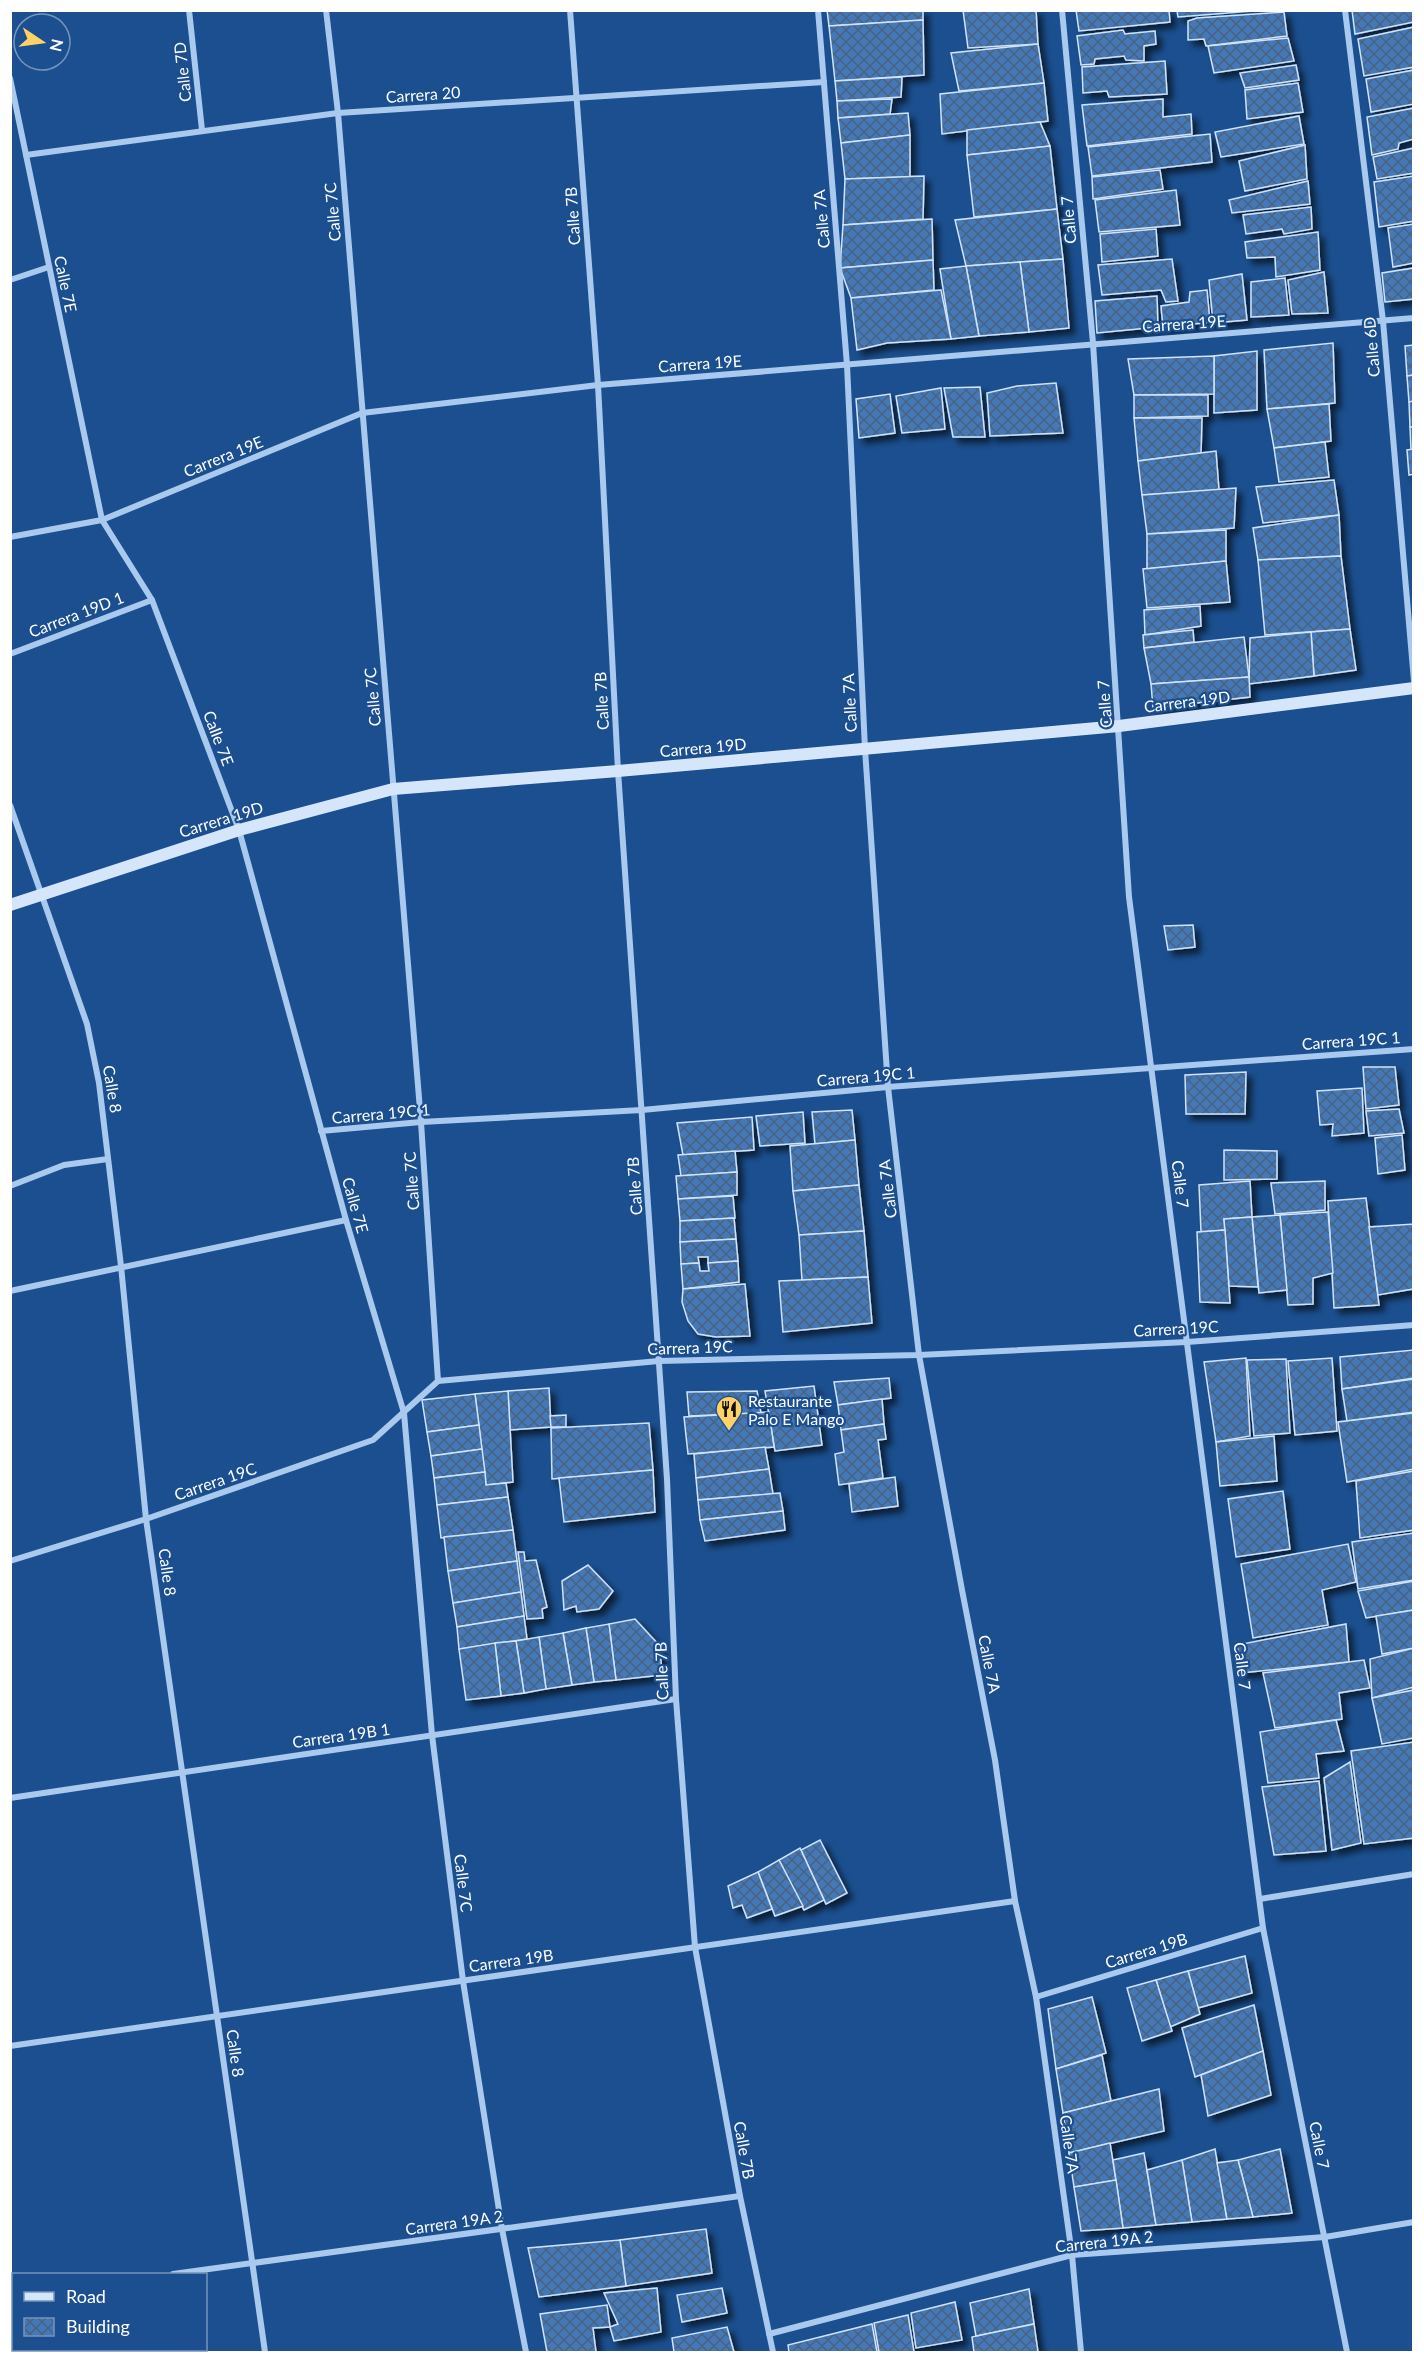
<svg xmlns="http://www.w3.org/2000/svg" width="1424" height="2363" viewBox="0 0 1424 2363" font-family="Lato,sans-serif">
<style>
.building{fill:url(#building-cross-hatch);stroke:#cfe3fa;stroke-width:1.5;filter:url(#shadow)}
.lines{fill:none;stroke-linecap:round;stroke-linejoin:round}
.street{stroke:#a9c9ee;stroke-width:6}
.secondary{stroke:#d6e6fa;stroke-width:12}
.labels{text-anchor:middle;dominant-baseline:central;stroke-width:4.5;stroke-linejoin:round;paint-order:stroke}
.street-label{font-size:16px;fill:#fff;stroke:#1b4f8f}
.poi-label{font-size:16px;fill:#fff;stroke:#1b4f8f;text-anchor:start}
</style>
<defs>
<pattern id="building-cross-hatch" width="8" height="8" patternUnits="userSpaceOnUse" patternTransform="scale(1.5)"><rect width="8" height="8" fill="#4478b7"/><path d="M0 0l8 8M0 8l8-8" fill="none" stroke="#486282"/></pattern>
<filter id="shadow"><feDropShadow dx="5.5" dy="5.5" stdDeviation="3" flood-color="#0009"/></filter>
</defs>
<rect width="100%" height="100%" fill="#1b4f8f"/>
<g class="building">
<polygon points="827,10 923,10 923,20 829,26"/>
<polygon points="963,10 1036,10 1038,44 968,48"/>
<polygon points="1076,10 1169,10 1170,22 1079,31"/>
<polygon points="1177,10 1265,10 1178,17"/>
<polygon points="1352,10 1414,10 1414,22 1355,34"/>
<polygon points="1284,12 1287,36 1206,46 1204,39 1188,40 1188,21 1197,18"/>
<polygon points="923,20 924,75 835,81 829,26"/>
<polygon points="1414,27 1414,67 1364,76 1358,39"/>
<polygon points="1123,30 1125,34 1155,31 1156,44 1144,46 1144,61 1126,60 1124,56 1095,59 1094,64 1081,65 1077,36"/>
<polygon points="1288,38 1294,61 1214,73 1208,46"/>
<polygon points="1038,44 1044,83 959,91 951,53"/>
<polygon points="1165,61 1167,94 1109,97 1107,91 1083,93 1082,67"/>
<polygon points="1296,65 1299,80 1245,88 1240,73"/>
<polygon points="1414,70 1414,104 1371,112 1366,79"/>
<polygon points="902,77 901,97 837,101 835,81"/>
<polygon points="1044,83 1048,121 942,134 940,94"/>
<polygon points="1298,83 1303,112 1247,119 1245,90"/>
<polygon points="892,99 890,114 838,118 837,101"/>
<polygon points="1163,99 1163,117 1191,114 1192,134 1087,146 1082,105"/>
<polygon points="1414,108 1414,139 1399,143 1398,149 1372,155 1367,117"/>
<polygon points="908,113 910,135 841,143 838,118"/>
<polygon points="1299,116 1304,144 1221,157 1215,132"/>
<polygon points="1040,122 1050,146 967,155 967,130"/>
<polygon points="1210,134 1212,162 1092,176 1088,147"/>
<polygon points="910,135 910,177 845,179 841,143"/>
<polygon points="1305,145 1307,179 1245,191 1239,161"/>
<polygon points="1050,146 1057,209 974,217 967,155"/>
<polygon points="1414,148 1414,173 1377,179 1373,157"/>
<polygon points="1160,170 1163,189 1093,199 1092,177"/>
<polygon points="924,176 923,219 843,225 845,179"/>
<polygon points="1414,176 1414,221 1379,227 1374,182"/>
<polygon points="1308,181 1310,204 1232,213 1229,200"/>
<polygon points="1176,190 1180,225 1099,232 1095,200"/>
<polygon points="1311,207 1312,229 1284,234 1282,229 1246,234 1243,215"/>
<polygon points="1057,209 1063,259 966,266 955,220"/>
<polygon points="932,219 933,260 840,268 843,225"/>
<polygon points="1414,224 1414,263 1393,267 1388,228"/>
<polygon points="1156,229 1158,256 1102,262 1100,234"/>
<polygon points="1318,232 1320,270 1276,277 1275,257 1247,258 1245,242"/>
<polygon points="1063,259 1069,328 1029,332 1020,262"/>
<polygon points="1172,259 1178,301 1166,302 1161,290 1102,295 1098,265"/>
<polygon points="933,260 934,290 851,298 840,268"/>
<polygon points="1020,262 1029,332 979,336 966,266"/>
<polygon points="966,266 979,336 951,339 940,269"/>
<polygon points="1414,268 1414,299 1385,302 1382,273"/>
<polygon points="1324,272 1328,313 1292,314 1288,280"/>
<polygon points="1242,274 1247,320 1213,323 1209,280"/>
<polygon points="1285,278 1289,315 1251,317 1251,282"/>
<polygon points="941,290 951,339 887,343 857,350 851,298"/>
<polygon points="1207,290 1210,322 1163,328 1161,306 1189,302 1190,292"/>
<polygon points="1157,296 1158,327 1097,333 1095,301"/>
<polygon points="1333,343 1335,403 1267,409 1264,350"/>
<polygon points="1414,345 1414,375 1407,376 1405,346"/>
<polygon points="1257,351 1257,410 1214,413 1214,356"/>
<polygon points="1214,356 1214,394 1134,395 1128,359"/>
<polygon points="1414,375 1414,401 1409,402 1407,376"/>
<polygon points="1056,383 1063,433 990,436 987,393 1017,386"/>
<polygon points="980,387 985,437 953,437 944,388"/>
<polygon points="941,388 945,429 902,433 896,396"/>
<polygon points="890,394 895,433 859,438 856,399"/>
<polygon points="1134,395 1208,395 1208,416 1134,418"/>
<polygon points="1414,401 1414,427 1410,427 1409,402"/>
<polygon points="1329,404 1331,441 1274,448 1267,409"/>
<polygon points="1134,418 1202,418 1201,453 1138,461"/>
<polygon points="1410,427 1414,427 1414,449 1411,450"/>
<polygon points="1325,442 1329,477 1279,482 1274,448"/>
<polygon points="1414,449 1414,474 1409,475 1407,450"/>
<polygon points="1216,451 1219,490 1142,495 1138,461"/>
<polygon points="1334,480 1339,515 1263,523 1256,487"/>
<polygon points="1236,488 1234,528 1147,534 1142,495"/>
<polygon points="1339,515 1341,556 1258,560 1253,528"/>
<polygon points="1226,530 1226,561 1147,569 1147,534"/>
<polygon points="1341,556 1350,629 1265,635 1258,560"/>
<polygon points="1226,561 1230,602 1147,608 1143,569"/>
<polygon points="1200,606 1201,626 1145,635 1144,610"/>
<polygon points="1350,629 1356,670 1314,676 1311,632"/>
<polygon points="1193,630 1194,642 1144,648 1143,635"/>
<polygon points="1311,632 1314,676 1249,684 1250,638"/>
<polygon points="1244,637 1249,677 1151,684 1144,648"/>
<polygon points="1249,677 1250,697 1153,708 1151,684"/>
<polygon points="1193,925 1195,947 1168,950 1164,926"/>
<polygon points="1363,1067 1395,1067 1399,1105 1366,1109"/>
<polygon points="1246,1072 1245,1114 1186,1114 1185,1075"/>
<polygon points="1362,1088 1364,1133 1332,1136 1333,1124 1320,1125 1317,1091"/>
<polygon points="1399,1109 1404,1133 1369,1136 1366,1111"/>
<polygon points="852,1110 855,1140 815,1144 812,1112"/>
<polygon points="803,1112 805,1143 760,1146 756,1116"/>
<polygon points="752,1117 754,1150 683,1155 677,1123"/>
<polygon points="1402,1135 1405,1170 1378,1174 1375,1138"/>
<polygon points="855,1140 859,1185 793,1191 790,1146"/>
<polygon points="1224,1150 1277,1151 1277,1179 1224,1180"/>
<polygon points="735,1151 737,1172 681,1176 678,1155"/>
<polygon points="737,1172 737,1195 678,1199 676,1176"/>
<polygon points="1250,1181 1252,1217 1224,1219 1225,1230 1201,1232 1199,1185"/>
<polygon points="1325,1181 1325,1210 1275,1214 1271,1183"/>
<polygon points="859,1185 864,1231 799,1235 793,1191"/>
<polygon points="733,1196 735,1218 680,1221 678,1199"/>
<polygon points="1366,1198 1379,1305 1334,1308 1328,1201"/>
<polygon points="1328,1212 1333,1273 1313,1278 1313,1304 1288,1305 1280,1215"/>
<polygon points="1280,1215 1287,1290 1259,1293 1252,1217"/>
<polygon points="1252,1217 1258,1287 1229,1286 1224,1219"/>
<polygon points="734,1218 736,1239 680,1242 680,1221"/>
<polygon points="1414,1224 1413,1289 1378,1295 1369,1227"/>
<polygon points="1225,1230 1230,1303 1200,1302 1197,1232"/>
<polygon points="864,1231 868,1277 802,1280 799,1235"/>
<polygon points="736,1239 738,1261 708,1263 708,1257 698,1257 699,1263 681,1264 680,1242"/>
<polygon points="738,1261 739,1282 683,1289 681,1264 699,1263 700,1271 709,1271 708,1263"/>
<polygon points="868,1277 872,1323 783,1332 779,1281"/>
<polygon points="745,1284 750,1336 716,1337 698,1334 688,1321 682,1302 683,1289"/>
<polygon points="1414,1350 1414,1378 1342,1389 1340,1357"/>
<polygon points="1246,1358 1250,1436 1216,1442 1204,1362"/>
<polygon points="1332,1358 1337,1431 1295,1435 1288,1361"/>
<polygon points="1286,1359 1290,1433 1254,1436 1247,1360"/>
<polygon points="889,1378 891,1398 838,1405 834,1382"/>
<polygon points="1414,1379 1414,1412 1347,1421 1342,1389"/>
<polygon points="814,1386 822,1445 775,1451 765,1391"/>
<polygon points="549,1388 551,1427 510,1430 508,1391"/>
<polygon points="508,1391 513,1482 486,1485 475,1394"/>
<polygon points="757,1391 761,1413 689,1416 687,1392"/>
<polygon points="475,1394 479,1425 427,1432 422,1400"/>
<polygon points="882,1399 884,1424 841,1430 838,1405"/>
<polygon points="769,1412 774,1447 688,1454 684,1417"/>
<polygon points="1414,1413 1414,1469 1347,1482 1338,1422"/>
<polygon points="566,1415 566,1427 551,1427 550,1416"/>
<polygon points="649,1423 653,1470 552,1479 551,1428"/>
<polygon points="884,1424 886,1439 878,1440 883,1478 839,1485 835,1454 844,1452 841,1430"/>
<polygon points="479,1425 482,1449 431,1456 427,1432"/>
<polygon points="1274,1436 1277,1481 1220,1486 1216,1442"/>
<polygon points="765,1447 769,1469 696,1478 694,1454"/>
<polygon points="482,1449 485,1472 434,1478 431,1456"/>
<polygon points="769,1469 773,1494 698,1500 696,1478"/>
<polygon points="653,1470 655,1512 564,1522 559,1478"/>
<polygon points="1414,1471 1414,1530 1360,1538 1356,1481"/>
<polygon points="485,1472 486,1485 506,1483 508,1497 437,1505 434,1478"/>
<polygon points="895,1477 898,1506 852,1512 849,1484"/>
<polygon points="1283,1491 1290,1549 1236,1557 1228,1499"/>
<polygon points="780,1493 783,1511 700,1520 698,1500"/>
<polygon points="508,1497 513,1530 441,1538 437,1505"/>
<polygon points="783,1511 785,1530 705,1541 700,1520"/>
<polygon points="513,1530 517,1561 448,1571 444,1537"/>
<polygon points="1414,1533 1414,1580 1358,1589 1352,1542"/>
<polygon points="1348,1544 1356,1582 1322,1590 1328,1625 1253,1638 1241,1564"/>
<polygon points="518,1552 524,1552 525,1561 536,1560 547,1607 542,1609 543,1618 527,1619"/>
<polygon points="517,1561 521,1592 453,1603 448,1571"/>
<polygon points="588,1565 613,1591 599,1609 577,1612 576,1606 564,1610 562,1581"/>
<polygon points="1414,1581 1414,1610 1366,1618 1358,1591"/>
<polygon points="521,1592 524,1616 457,1627 453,1603"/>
<polygon points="1414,1610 1414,1648 1382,1654 1376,1616"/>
<polygon points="524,1616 527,1639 459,1649 457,1627"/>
<polygon points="635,1619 660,1646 662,1675 616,1680 609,1624"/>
<polygon points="609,1624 616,1680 594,1682 586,1628"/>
<polygon points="1346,1624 1349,1662 1241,1673 1237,1645"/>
<polygon points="586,1628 594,1682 572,1685 563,1633"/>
<polygon points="563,1633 572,1685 546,1689 539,1637"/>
<polygon points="539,1637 546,1689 524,1693 516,1641"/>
<polygon points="516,1641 524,1693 501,1696 495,1643"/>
<polygon points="495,1643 501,1696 466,1700 459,1649"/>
<polygon points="1414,1648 1414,1687 1372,1698 1370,1659"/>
<polygon points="1364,1660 1370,1688 1339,1693 1342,1719 1275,1728 1263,1673"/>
<polygon points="1414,1690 1414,1738 1382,1744 1372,1698"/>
<polygon points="1336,1720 1344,1751 1316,1754 1319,1778 1268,1783 1260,1732"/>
<polygon points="1414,1742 1414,1838 1364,1844 1351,1751"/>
<polygon points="1350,1762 1361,1843 1332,1850 1324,1778"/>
<polygon points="1319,1781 1326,1851 1274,1855 1262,1787"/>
<polygon points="820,1840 847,1893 826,1904 801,1850"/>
<polygon points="800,1848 824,1900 804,1910 779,1860"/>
<polygon points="779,1860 803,1906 775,1916 758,1872"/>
<polygon points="758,1872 772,1909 747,1918 742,1905 733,1908 728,1886"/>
<polygon points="1245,1956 1252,1993 1198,2008 1188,1971"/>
<polygon points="1188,1971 1200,2014 1170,2027 1156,1980"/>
<polygon points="1156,1980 1172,2031 1142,2041 1127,1988"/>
<polygon points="1092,1997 1106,2053 1056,2069 1048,2009"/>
<polygon points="1254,2005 1263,2051 1195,2077 1182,2028"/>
<polygon points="1263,2051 1271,2095 1208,2116 1201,2075"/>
<polygon points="1102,2055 1111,2101 1063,2113 1056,2069"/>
<polygon points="1159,2089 1164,2131 1069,2153 1063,2113"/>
<polygon points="1110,2143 1116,2180 1074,2187 1069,2153"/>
<polygon points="1215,2149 1227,2219 1192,2222 1182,2160"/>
<polygon points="1280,2149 1292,2213 1253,2217 1238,2160"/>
<polygon points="1144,2153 1156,2225 1123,2228 1113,2160"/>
<polygon points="1182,2160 1192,2222 1156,2225 1147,2170"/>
<polygon points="1238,2160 1253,2217 1227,2219 1217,2163"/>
<polygon points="1116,2180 1123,2228 1081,2231 1074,2187"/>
<polygon points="706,2229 712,2273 626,2286 620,2240"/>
<polygon points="620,2240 626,2286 539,2297 528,2248"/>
<polygon points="657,2288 661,2332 614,2341 610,2327 618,2324 604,2293"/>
<polygon points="722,2288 727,2313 682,2322 677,2295"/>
<polygon points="1029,2289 1034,2324 976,2336 970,2303"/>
<polygon points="955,2302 962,2340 916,2348 911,2313"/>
<polygon points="607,2305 610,2327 593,2328 596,2352 547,2352 540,2314"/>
<polygon points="908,2315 914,2352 879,2352 874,2323"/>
<polygon points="872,2324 877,2352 789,2352 788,2345"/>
<polygon points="1034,2324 1038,2352 974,2352 972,2337"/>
<polygon points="727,2327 734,2352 674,2352 672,2338"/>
</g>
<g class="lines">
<g class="street">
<polyline points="189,10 202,130"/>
<polyline points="326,10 338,113 421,1122 438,1381"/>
<polyline points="570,10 598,385 618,771 667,1479 676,1699 695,1947 740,2196 773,2352"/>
<polyline points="818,10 847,365 865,749 888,1087 919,1355 962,1590 995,1760 1015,1901 1036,1997 1072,2255 1081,2352"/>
<polyline points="1062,10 1093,343 1129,897 1263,1928 1347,2352"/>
<polyline points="1345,10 1383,321 1414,681"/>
<polyline points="10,78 102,520 152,600 239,830 346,1220 404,1413 432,1735 463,1981 502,2229 526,2352"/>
<polyline points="26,155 338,113 824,82"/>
<polyline points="10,280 49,267"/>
<polyline points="10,537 102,520 362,413 598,385 1414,318"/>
<polyline points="10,654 152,600"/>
<polyline points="10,805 87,1024 99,1083 121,1266 146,1519 265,2352"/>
<polyline points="321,1131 421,1122 642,1110 888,1087 1414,1049"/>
<polyline points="10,1186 64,1165 108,1159"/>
<polyline points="10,1291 346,1220"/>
<polyline points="10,1561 146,1519 373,1440 438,1381 659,1361 919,1355 1187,1342 1414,1325"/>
<polyline points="10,1798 676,1699"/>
<polyline points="1260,1899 1414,1874"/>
<polyline points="1036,1997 1263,1928"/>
<polyline points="10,2046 1015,1901"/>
<polyline points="173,2274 740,2196"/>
<polyline points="10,2297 14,2296"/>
<polyline points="769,2334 1072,2255 1325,2237 1414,2222"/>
</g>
<polyline class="secondary" points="10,905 239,830 393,789 618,771 1119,726 1414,688"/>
</g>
<defs>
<g id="restaurant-pin" transform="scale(1.35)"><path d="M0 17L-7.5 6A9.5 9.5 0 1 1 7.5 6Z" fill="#ffd166" stroke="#1b4f8f"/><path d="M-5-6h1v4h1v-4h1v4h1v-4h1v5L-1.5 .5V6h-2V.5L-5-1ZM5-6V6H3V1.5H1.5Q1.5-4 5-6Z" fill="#111"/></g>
</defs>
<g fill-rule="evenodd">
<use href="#restaurant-pin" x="729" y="1409"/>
</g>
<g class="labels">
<g class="street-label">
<text transform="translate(182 72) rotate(-96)">Calle 7D</text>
<text transform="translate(423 94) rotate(-4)">Carrera 20</text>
<text transform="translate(332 212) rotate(-95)">Calle 7C</text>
<text transform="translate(572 216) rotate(-94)">Calle 7B</text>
<text transform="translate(821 219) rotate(-95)">Calle 7A</text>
<text transform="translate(1068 220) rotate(-95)">Calle 7</text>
<text transform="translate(66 284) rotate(78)">Calle 7E</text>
<text transform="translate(1184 323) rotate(-4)">Carrera 19E</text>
<text transform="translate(1371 347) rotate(-95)">Calle 6D</text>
<text transform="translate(700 363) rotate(-4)">Carrera 19E</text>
<text transform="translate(223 456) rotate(-22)">Carrera 19E</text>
<text transform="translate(76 614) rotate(-21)">Carrera 19D 1</text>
<text transform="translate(372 697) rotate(-95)">Calle 7C</text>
<text transform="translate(601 701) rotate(-93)">Calle 7B</text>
<text transform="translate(1187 701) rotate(-7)">Carrera 19D</text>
<text transform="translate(849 703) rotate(-93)">Calle 7A</text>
<text transform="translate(1104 704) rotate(-94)">Calle 7</text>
<text transform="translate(219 738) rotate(69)">Calle 7E</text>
<text transform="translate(703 747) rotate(-5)">Carrera 19D</text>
<text transform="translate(221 819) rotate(-17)">Carrera 19D</text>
<text transform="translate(1351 1040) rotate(-4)">Carrera 19C 1</text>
<text transform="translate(866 1076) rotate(-5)">Carrera 19C 1</text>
<text transform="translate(113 1089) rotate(81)">Calle 8</text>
<text transform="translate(381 1113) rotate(-5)">Carrera 19C 1</text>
<text transform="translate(411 1181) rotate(-94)">Calle 7C</text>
<text transform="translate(1181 1184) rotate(83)">Calle 7</text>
<text transform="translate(634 1186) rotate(-94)">Calle 7B</text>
<text transform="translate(887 1189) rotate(-97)">Calle 7A</text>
<text transform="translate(356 1205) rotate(74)">Calle 7E</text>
<text transform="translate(1176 1328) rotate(-3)">Carrera 19C</text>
<text transform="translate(690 1347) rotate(-2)">Carrera 19C</text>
<text transform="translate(215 1481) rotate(-19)">Carrera 19C</text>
<text transform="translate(168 1572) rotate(82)">Calle 8</text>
<text transform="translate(990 1664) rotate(79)">Calle 7A</text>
<text transform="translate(1243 1666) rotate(83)">Calle 7</text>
<text transform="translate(661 1671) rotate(-92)">Calle 7B</text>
<text transform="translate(341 1735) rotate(-8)">Carrera 19B 1</text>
<text transform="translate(464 1883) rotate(83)">Calle 7C</text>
<text transform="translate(1146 1950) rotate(-17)">Carrera 19B</text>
<text transform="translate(511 1960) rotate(-8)">Carrera 19B</text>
<text transform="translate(236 2053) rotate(82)">Calle 8</text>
<text transform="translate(1070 2144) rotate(82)">Calle 7A</text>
<text transform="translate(1320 2145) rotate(79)">Calle 7</text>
<text transform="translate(745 2150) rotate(80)">Calle 7B</text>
<text transform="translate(454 2222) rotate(-8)">Carrera 19A 2</text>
<text transform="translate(1104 2241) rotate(-6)">Carrera 19A 2</text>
</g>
<g class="poi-label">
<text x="748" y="1400">Restaurante<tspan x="748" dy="18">Palo E Mango</tspan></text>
</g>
</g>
<rect width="1424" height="2363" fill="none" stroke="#ffffff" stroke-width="24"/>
<rect x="12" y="2273" width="195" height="78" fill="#1b4f8f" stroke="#7695bc" stroke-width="1.5"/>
<rect x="24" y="2292" width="30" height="9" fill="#d6e6fa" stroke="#7695bc" stroke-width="1.5"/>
<text x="66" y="2303" font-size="18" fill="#ffffff">Road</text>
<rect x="24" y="2318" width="30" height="18" fill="url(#building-cross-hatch)" stroke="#7695bc" stroke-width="1.5"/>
<text x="66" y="2333" font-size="18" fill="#ffffff">Building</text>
<g transform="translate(42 42) rotate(103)"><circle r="28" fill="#1b4f8f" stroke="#7695bc" stroke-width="1.5"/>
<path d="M0-4.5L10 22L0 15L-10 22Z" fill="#ffd166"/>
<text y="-9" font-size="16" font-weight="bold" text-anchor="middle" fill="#ffffff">N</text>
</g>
</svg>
